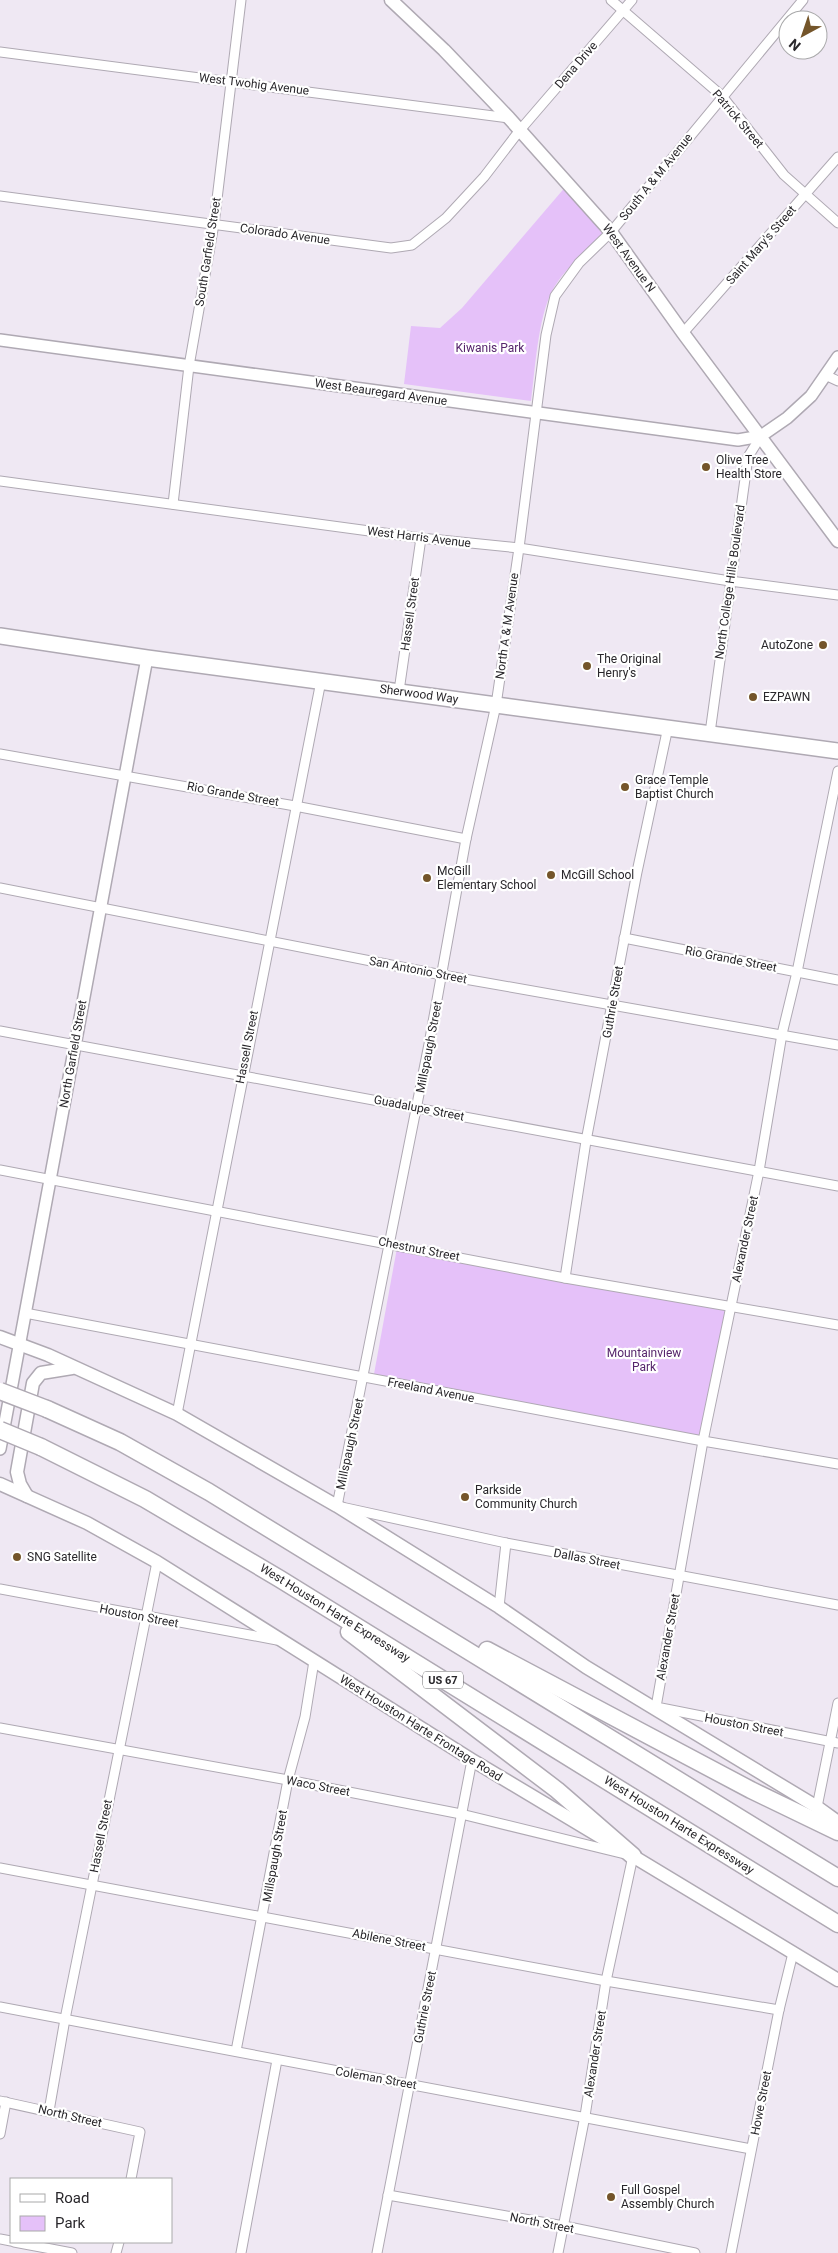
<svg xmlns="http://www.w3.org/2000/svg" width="838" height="2253" viewBox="0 0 838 2253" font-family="Roboto,sans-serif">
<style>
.park{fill:#e5c1f9}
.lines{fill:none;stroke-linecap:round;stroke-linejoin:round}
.minor-casing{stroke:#afa9b3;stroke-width:11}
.tertiary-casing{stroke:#afa9b3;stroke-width:14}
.secondary-casing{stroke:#afa9b3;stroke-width:15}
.primary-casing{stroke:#afa9b3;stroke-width:18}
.motorway-casing{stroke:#afa9b3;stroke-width:19}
.minor{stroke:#fff;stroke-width:9}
.tertiary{stroke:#fff;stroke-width:11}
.secondary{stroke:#fff;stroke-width:12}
.primary{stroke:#fff;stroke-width:15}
.motorway{stroke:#fff;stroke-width:16}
.motorway-bridge-casing{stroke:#afa9b3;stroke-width:19;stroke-linecap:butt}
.motorway-bridge{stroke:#fff;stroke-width:16}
.poi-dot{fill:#74552a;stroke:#fff;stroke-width:2}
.labels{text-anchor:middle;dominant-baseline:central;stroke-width:4.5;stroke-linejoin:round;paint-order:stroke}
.shield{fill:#fff;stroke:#69686b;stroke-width:1}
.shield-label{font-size:11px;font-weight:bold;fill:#29272b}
.street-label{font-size:12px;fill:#29272b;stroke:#fff}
.park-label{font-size:12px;fill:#56256c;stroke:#fff}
.poi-label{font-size:12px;fill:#29272b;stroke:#fff;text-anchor:start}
</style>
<rect width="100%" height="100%" fill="#efe8f3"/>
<g class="park">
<path d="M 567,185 L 603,233 C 586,251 564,269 552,291 C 538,318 535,370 531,401 L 404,384 L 411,326 L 440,328 L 462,308 Z"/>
<polygon points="397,1248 725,1310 702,1436 374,1374"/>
</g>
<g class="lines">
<g class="minor-casing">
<g id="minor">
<polyline points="611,0 722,96 784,175 838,223"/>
<polyline points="803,0 611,232 579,263 555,296 546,335 519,548 496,705 466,839 429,1044 337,1506 506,1543 838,1605"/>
<polyline points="0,52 509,118"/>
<polyline points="0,196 391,248 412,245 446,218 484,177 520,130 632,0"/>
<polyline points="683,333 838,157"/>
<polyline points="825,375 838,381"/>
<polyline points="0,481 421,538 519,548 730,581 838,595"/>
<polyline points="173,504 189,366 214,224 241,0"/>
<polyline points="399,691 421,538"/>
<polyline points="710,733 748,457 761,436"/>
<polyline points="0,754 295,806 466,839"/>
<polyline points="838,771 797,972 782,1034 759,1171 703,1441 656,1707 838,1743"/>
<polyline points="0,888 442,975 838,1045"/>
<polyline points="624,938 838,980"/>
<polyline points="0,1031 838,1186"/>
<polyline points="0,1170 565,1278 838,1325"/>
<polyline points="565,1278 586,1141 637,872 668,727"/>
<polyline points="25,1313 703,1441 838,1464"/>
<polyline points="177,1414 321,681"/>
<polyline points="0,1589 277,1640"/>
<polyline points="499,1607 506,1543"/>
<polyline points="0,1728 288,1780 461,1814 633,1856 606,1981 585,2116 558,2253"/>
<polyline points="817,1807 838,1703"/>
<polyline points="0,1868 606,1981 779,2010"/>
<polyline points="0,2007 751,2149"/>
<polyline points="236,2051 288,1780 305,1717 314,1661"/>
<polyline points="0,2101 140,2132 131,2179"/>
<polyline points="49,2111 65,2019 157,1562"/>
<polyline points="0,2134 6,2102"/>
<polyline points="388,2195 564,2226 695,2253"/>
<polyline points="0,2239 11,2241"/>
<polyline points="14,2242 72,2253"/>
<polyline points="116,2253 119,2242"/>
<polyline points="241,2253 277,2060"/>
<polyline points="377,2253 472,1760"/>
<polyline points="731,2253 779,2010 793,1953"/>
</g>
</g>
<g class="tertiary-casing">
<g id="tertiary">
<polyline points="0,340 738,440 761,436 787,418 811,396 838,357"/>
<polyline points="0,1449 147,658"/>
</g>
</g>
<g class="secondary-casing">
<g id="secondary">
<polyline points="391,0 444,50 509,118 611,232 683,333 838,541"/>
<polyline points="0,1337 48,1355 177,1414 337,1506 499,1607 586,1667 817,1807 838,1822"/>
<polyline points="0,1484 87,1523 157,1562 472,1760 609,1842"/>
<polyline points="27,1496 20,1484 17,1472 33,1383 41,1373 72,1368"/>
<polyline points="626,1852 838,1980"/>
</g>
</g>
<g class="primary-casing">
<polyline id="primary" points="0,636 147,658 838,751"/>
</g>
<g class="motorway-casing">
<g id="motorway">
<polyline points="47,1409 120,1442 209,1492 838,1878"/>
<polyline points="41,1447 145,1499 280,1579 838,1924"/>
<polyline points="349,1632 557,1790 633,1856"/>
<polyline points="487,1650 751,1790 838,1832"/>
</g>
</g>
<use href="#minor" class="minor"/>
<use href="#tertiary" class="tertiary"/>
<use href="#secondary" class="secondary"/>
<use href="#primary" class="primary"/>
<use href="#motorway" class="motorway"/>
<g class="motorway-bridge-casing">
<g id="motorway-bridge">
<polyline points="0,1391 47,1409"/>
<polyline points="0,1430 41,1447"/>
</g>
</g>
<use href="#motorway-bridge" class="motorway-bridge"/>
</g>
<g class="poi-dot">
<circle cx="706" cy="467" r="5"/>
<circle cx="823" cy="645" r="5"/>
<circle cx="587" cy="666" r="5"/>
<circle cx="753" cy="697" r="5"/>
<circle cx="625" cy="787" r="5"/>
<circle cx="551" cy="875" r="5"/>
<circle cx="427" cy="878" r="5"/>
<circle cx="465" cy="1497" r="5"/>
<circle cx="17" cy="1557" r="5"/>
<circle cx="611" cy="2197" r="5"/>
</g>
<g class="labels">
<rect class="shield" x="423" y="1671.5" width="40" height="17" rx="4"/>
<g class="shield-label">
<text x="443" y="1680">US 67</text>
</g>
<g class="street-label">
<text transform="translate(576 65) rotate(-49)">Dena Drive</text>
<text transform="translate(254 84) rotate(7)">West Twohig Avenue</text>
<text transform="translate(738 119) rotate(50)">Patrick Street</text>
<text transform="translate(656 177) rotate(-51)">South A &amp; M Avenue</text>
<text transform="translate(285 234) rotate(8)">Colorado Avenue</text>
<text transform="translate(761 245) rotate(-49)">Saint Mary's Street</text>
<text transform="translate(208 252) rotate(-81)">South Garfield Street</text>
<text transform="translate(629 258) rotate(54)">West Avenue N</text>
<text transform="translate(381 392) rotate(8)">West Beauregard Avenue</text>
<text transform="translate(419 537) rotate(7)">West Harris Avenue</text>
<text transform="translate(730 582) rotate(-82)">North College Hills Boulevard</text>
<text transform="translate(410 614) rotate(-82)">Hassell Street</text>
<text transform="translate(507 626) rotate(-82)">North A &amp; M Avenue</text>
<text transform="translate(419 694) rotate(8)">Sherwood Way</text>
<text transform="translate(233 794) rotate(10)">Rio Grande Street</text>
<text transform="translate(731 959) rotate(11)">Rio Grande Street</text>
<text transform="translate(418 970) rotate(11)">San Antonio Street</text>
<text transform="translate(613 1002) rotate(-80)">Guthrie Street</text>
<text transform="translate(247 1047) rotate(-79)">Hassell Street</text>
<text transform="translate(429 1047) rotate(-79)">Millspaugh Street</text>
<text transform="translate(73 1054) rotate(-80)">North Garfield Street</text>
<text transform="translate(419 1108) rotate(11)">Guadalupe Street</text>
<text transform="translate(745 1239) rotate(-78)">Alexander Street</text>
<text transform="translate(419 1249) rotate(11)">Chestnut Street</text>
<text transform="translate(431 1390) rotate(11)">Freeland Avenue</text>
<text transform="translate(350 1444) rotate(-78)">Millspaugh Street</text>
<text transform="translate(587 1559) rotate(11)">Dallas Street</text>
<text transform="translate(335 1613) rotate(32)">West Houston Harte Expressway</text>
<text transform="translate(139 1616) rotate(11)">Houston Street</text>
<text transform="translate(668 1637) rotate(-80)">Alexander Street</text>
<text transform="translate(744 1725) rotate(11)">Houston Street</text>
<text transform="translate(421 1728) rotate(32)">West Houston Harte Frontage Road</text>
<text transform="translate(318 1786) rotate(11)">Waco Street</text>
<text transform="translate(679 1825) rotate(32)">West Houston Harte Expressway</text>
<text transform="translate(101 1836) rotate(-79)">Hassell Street</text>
<text transform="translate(275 1856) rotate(-80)">Millspaugh Street</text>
<text transform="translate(389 1940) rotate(11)">Abilene Street</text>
<text transform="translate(425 2007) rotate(-79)">Guthrie Street</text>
<text transform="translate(595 2054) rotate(-81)">Alexander Street</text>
<text transform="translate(376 2078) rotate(10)">Coleman Street</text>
<text transform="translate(761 2103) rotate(-79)">Howe Street</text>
<text transform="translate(70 2116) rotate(13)">North Street</text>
<text transform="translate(542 2223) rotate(11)">North Street</text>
</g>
<g class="park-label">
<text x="490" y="348">Kiwanis Park</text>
<text x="644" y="1353">Mountainview<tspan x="644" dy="14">Park</tspan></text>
</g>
<g class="poi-label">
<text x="716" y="460">Olive Tree<tspan x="716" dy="14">Health Store</tspan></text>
<text x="813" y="645" text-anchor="end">AutoZone</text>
<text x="597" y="659">The Original<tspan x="597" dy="14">Henry's</tspan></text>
<text x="763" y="697">EZPAWN</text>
<text x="635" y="780">Grace Temple<tspan x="635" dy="14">Baptist Church</tspan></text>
<text x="437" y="871">McGill<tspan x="437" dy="14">Elementary School</tspan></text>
<text x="561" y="875">McGill School</text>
<text x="475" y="1490">Parkside<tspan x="475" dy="14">Community Church</tspan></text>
<text x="27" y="1557">SNG Satellite</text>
<text x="621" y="2190">Full Gospel<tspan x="621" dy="14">Assembly Church</tspan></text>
</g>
</g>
<rect x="10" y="2178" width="162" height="65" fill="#ffffff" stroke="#a9a9aa"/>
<rect x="20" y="2194" width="25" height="8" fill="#ffffff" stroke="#a9a9aa"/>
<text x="55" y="2203" font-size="15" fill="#29272b">Road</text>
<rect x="20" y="2216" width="25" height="15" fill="#e5c1f9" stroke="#a9a9aa"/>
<text x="55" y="2228" font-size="15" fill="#29272b">Park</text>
<g transform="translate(803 35) rotate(220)"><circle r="24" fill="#ffffff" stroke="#a9a9aa"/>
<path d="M0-4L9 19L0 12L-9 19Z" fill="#74552a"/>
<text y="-8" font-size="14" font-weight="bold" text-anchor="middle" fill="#29272b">N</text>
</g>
</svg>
